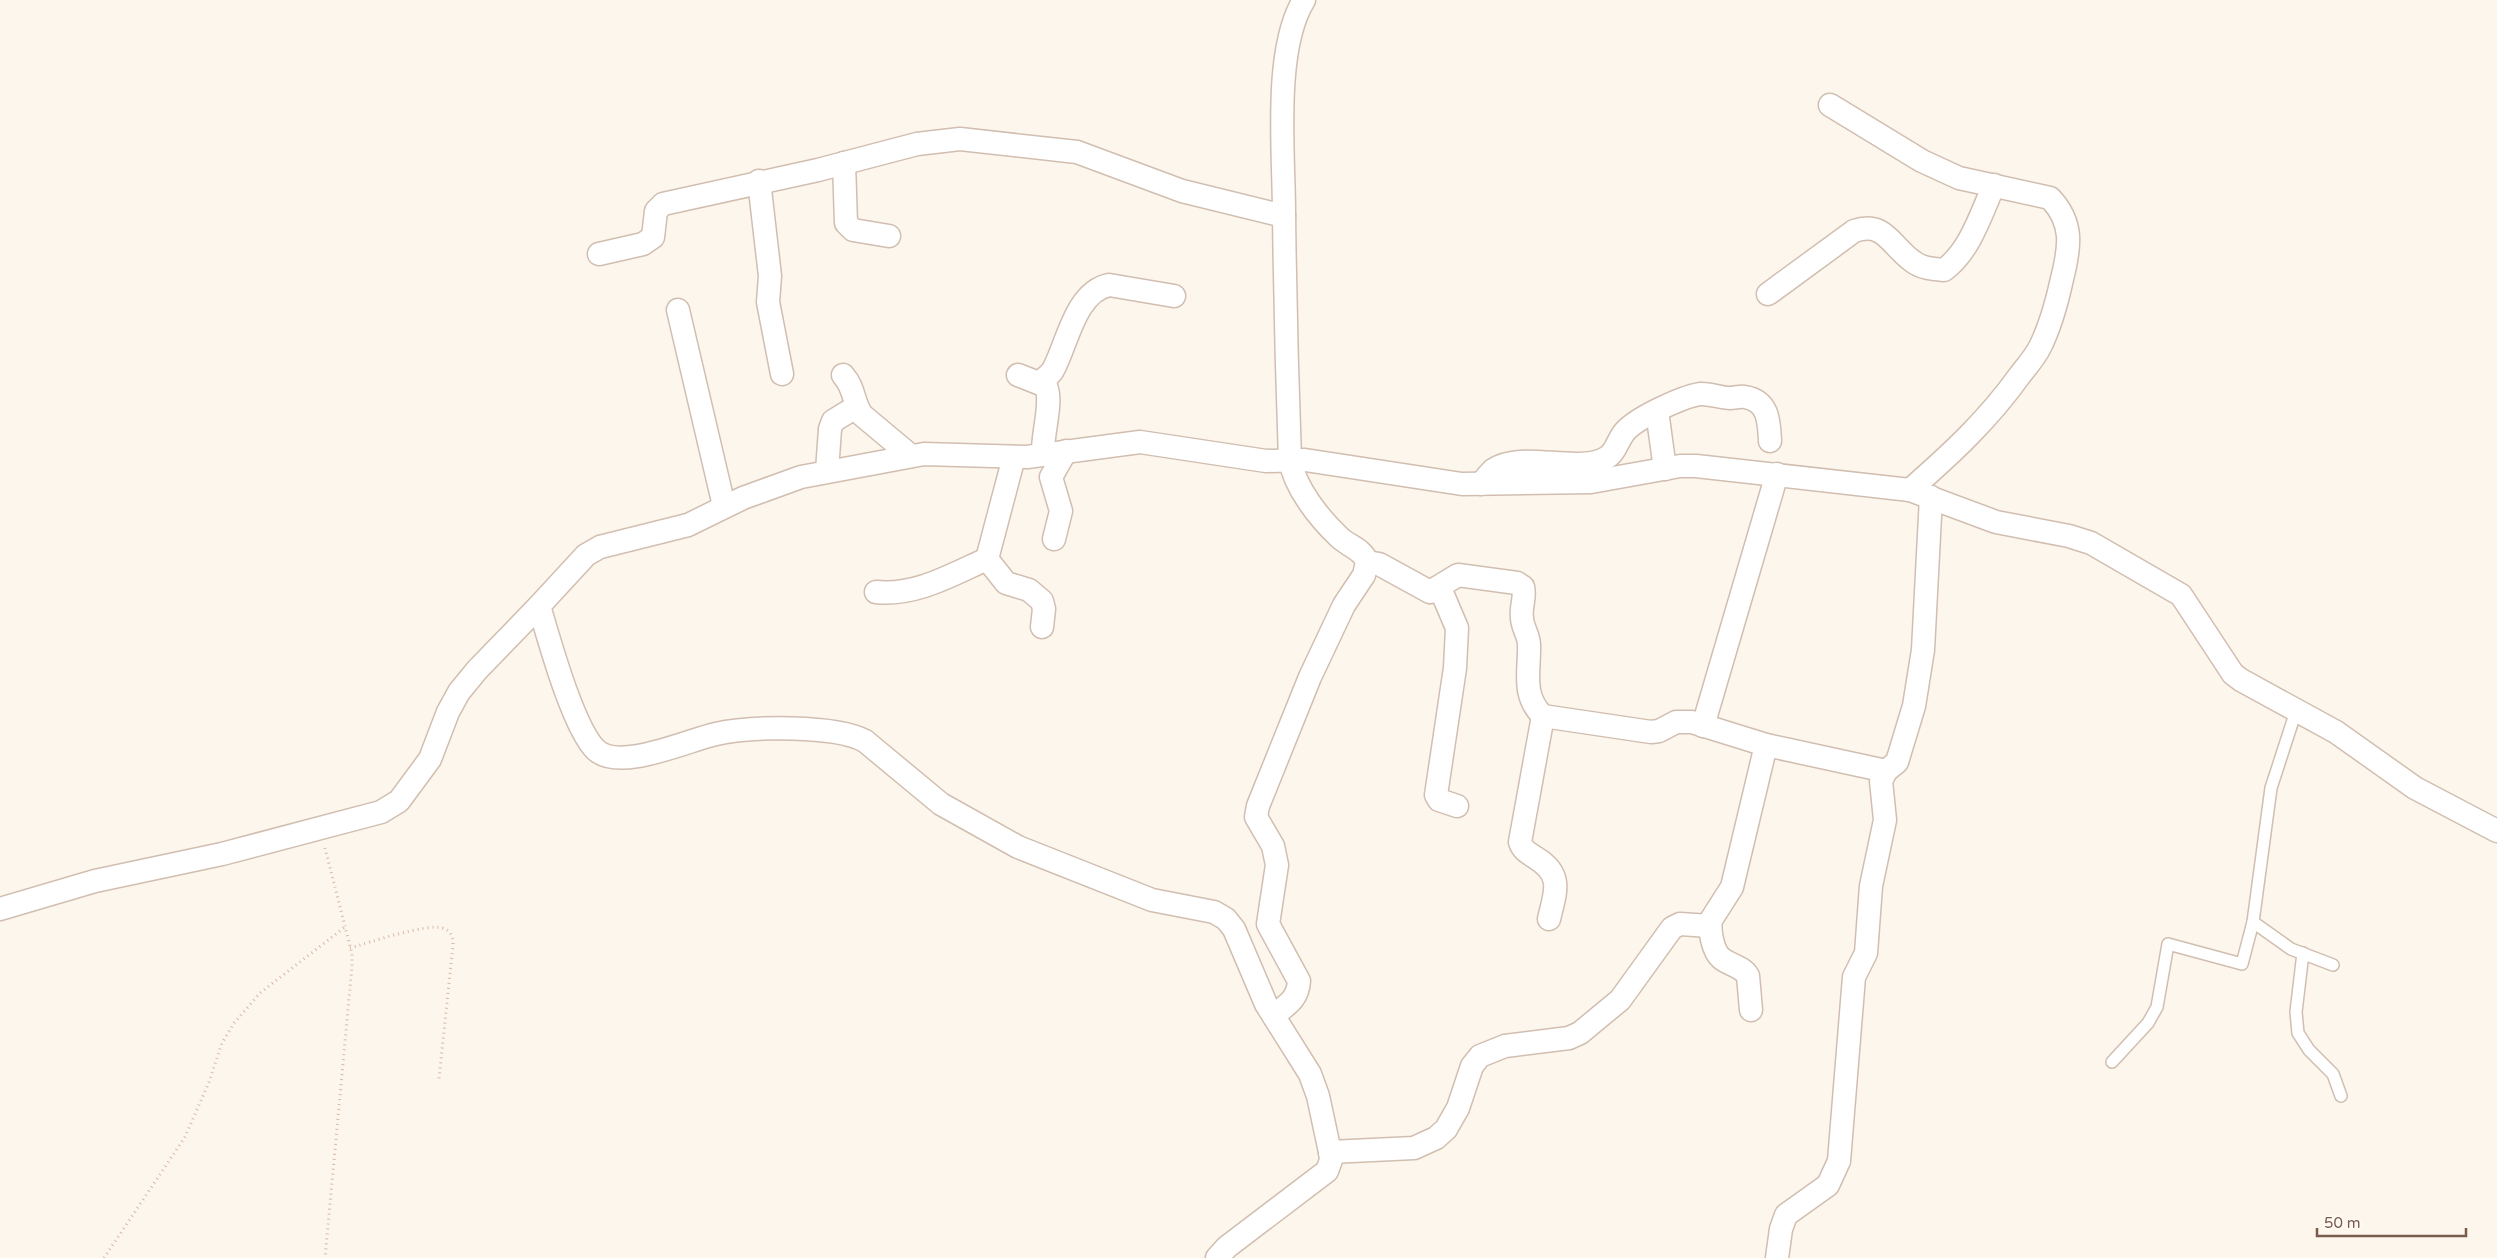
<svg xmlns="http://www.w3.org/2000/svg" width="2497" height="1258" viewBox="0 0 2497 1258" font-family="'Varela Round',sans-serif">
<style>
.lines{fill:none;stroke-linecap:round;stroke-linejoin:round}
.lane-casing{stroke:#d1beb0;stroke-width:14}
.street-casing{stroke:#d1beb0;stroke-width:25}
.path{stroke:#d9b8a5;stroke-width:3;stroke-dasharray:1 4;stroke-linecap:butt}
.lane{stroke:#fff;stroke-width:11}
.street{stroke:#fff;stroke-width:22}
</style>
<rect width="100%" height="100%" fill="#fdf6ec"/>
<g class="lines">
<g class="lane-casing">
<g id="lane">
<polyline points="2296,711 2271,788 2253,922 2291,949 2333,965"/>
<polyline points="2303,953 2296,1012 2298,1033 2309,1050 2333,1074 2341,1096"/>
<polyline points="2112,1062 2148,1023 2157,1007 2168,944 2242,964 2253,922"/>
</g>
</g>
<g class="street-casing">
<g id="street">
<path d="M 1830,105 L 1922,161 L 1959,178 L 2050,198 C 2074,223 2070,247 2062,279 C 2057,302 2051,325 2040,347 C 2035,357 2027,366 2020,375 C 1987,421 1952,453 1910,490"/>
<polyline points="844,163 846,223 853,230 889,236"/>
<polyline points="759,181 770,276 768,302 782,374"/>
<polyline points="599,254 643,244 653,237 656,211 663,204 818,170 917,144 960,139 1077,152 1182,191 1284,216"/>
<path d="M 1768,294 L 1854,231 C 1884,221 1890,244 1911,260 C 1920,268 1932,269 1944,270 C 1970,251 1981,214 1994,185"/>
<polyline points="678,310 724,506"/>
<path d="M 843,375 C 856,390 852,401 862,415 L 911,456"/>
<path d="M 1018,375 L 1046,386 C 1053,403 1042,433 1043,454"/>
<path d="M 1039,383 C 1044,379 1050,375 1053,370 C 1067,345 1075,292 1109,285 L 1174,296"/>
<polyline points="1657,411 1665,469"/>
<polyline points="1014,457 987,559 1006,583 1029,590 1042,601 1044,609 1042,627"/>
<polyline points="827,471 830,429 833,421 856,407"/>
<path d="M 1481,484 C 1484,480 1489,474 1493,470 C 1520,451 1572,472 1602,460 C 1615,455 1616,444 1623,434 C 1633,419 1682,397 1700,394 C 1709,393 1720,398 1730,398 C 1735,398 1740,396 1745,397 C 1769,401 1769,422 1770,441"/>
<polyline points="1054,539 1061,511 1051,477 1066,451"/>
<path d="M 1367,562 L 1379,564 L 1430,592 L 1458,575 L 1517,583 L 1523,587 C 1526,598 1520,607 1522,618 C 1522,627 1529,635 1529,645 C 1530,670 1521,695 1543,716 L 1651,732 L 1659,731 L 1676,722 L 1692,722 L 1766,745 L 1886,771"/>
<polyline points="1440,588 1457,628 1455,668 1436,795 1439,800 1457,806"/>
<path d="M 876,592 C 916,596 951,575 987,559"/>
<path d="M 539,606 C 549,639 573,728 596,750 C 620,772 688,740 716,734 C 750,726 836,725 865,741 L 941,804 L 1018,847 L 1152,900 L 1214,912 L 1226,919 L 1234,929 L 1266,1004 L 1310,1074 L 1318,1096 L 1330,1152 L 1331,1160 L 1327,1171 L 1227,1247 L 1217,1258"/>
<path d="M 1543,716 L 1520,842 C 1523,851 1529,853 1536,858 C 1564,875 1555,893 1549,919"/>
<polyline points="1703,726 1777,474"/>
<polyline points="0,909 95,881 222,854 381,812 399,801 430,759 448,712 459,692 477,670 539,606 586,555 600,547 688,525 743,498 801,477 924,454 1027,457 1140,442 1266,461 1305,460 1462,484 1591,482 1680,466 1696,466 1910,490 1996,522 2069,536 2091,543 2181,595 2233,674 2241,680 2336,732 2415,788 2497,831"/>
<path d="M 1751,1010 L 1748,976 C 1742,966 1729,965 1721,958 C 1713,951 1709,931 1711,920 L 1732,887 L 1766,745"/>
<path d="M 1274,1015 C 1287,1005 1298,999 1299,981 L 1268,924 L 1277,865 L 1273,846 L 1256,817 L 1258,806 L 1310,677 L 1344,605 L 1364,575 L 1367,562 C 1363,549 1348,546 1339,537 C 1319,518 1295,488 1290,460 C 1287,378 1285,295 1284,213 C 1284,154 1273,50 1304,0"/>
<polyline points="1330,1152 1414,1148 1436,1138 1446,1129 1458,1108 1472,1066 1480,1056 1505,1046 1569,1038 1580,1033 1620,1000 1672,928 1680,924 1710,926"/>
<polyline points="1777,1258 1781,1229 1786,1215 1828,1185 1839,1161 1854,977 1866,953 1871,886 1885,820 1881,781 1886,771 1897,762 1914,706 1923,650 1931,497"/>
</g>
</g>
<g class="path">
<polyline points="325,848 352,954 352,966 325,1258"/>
<path d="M 350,948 C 368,943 427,923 442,928 C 451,930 453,937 453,945 L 439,1079"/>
<polyline points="104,1258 185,1137 209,1082 222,1043 234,1023 260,993 345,927"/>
</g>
<use href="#lane" class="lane"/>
<use href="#street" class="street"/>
</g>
<path d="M2317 1228v8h149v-8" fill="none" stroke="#7a5c4d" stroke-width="2.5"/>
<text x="2324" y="1228" font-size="15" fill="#7a5c4d" stroke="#fffaf3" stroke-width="4" paint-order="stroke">50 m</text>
</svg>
